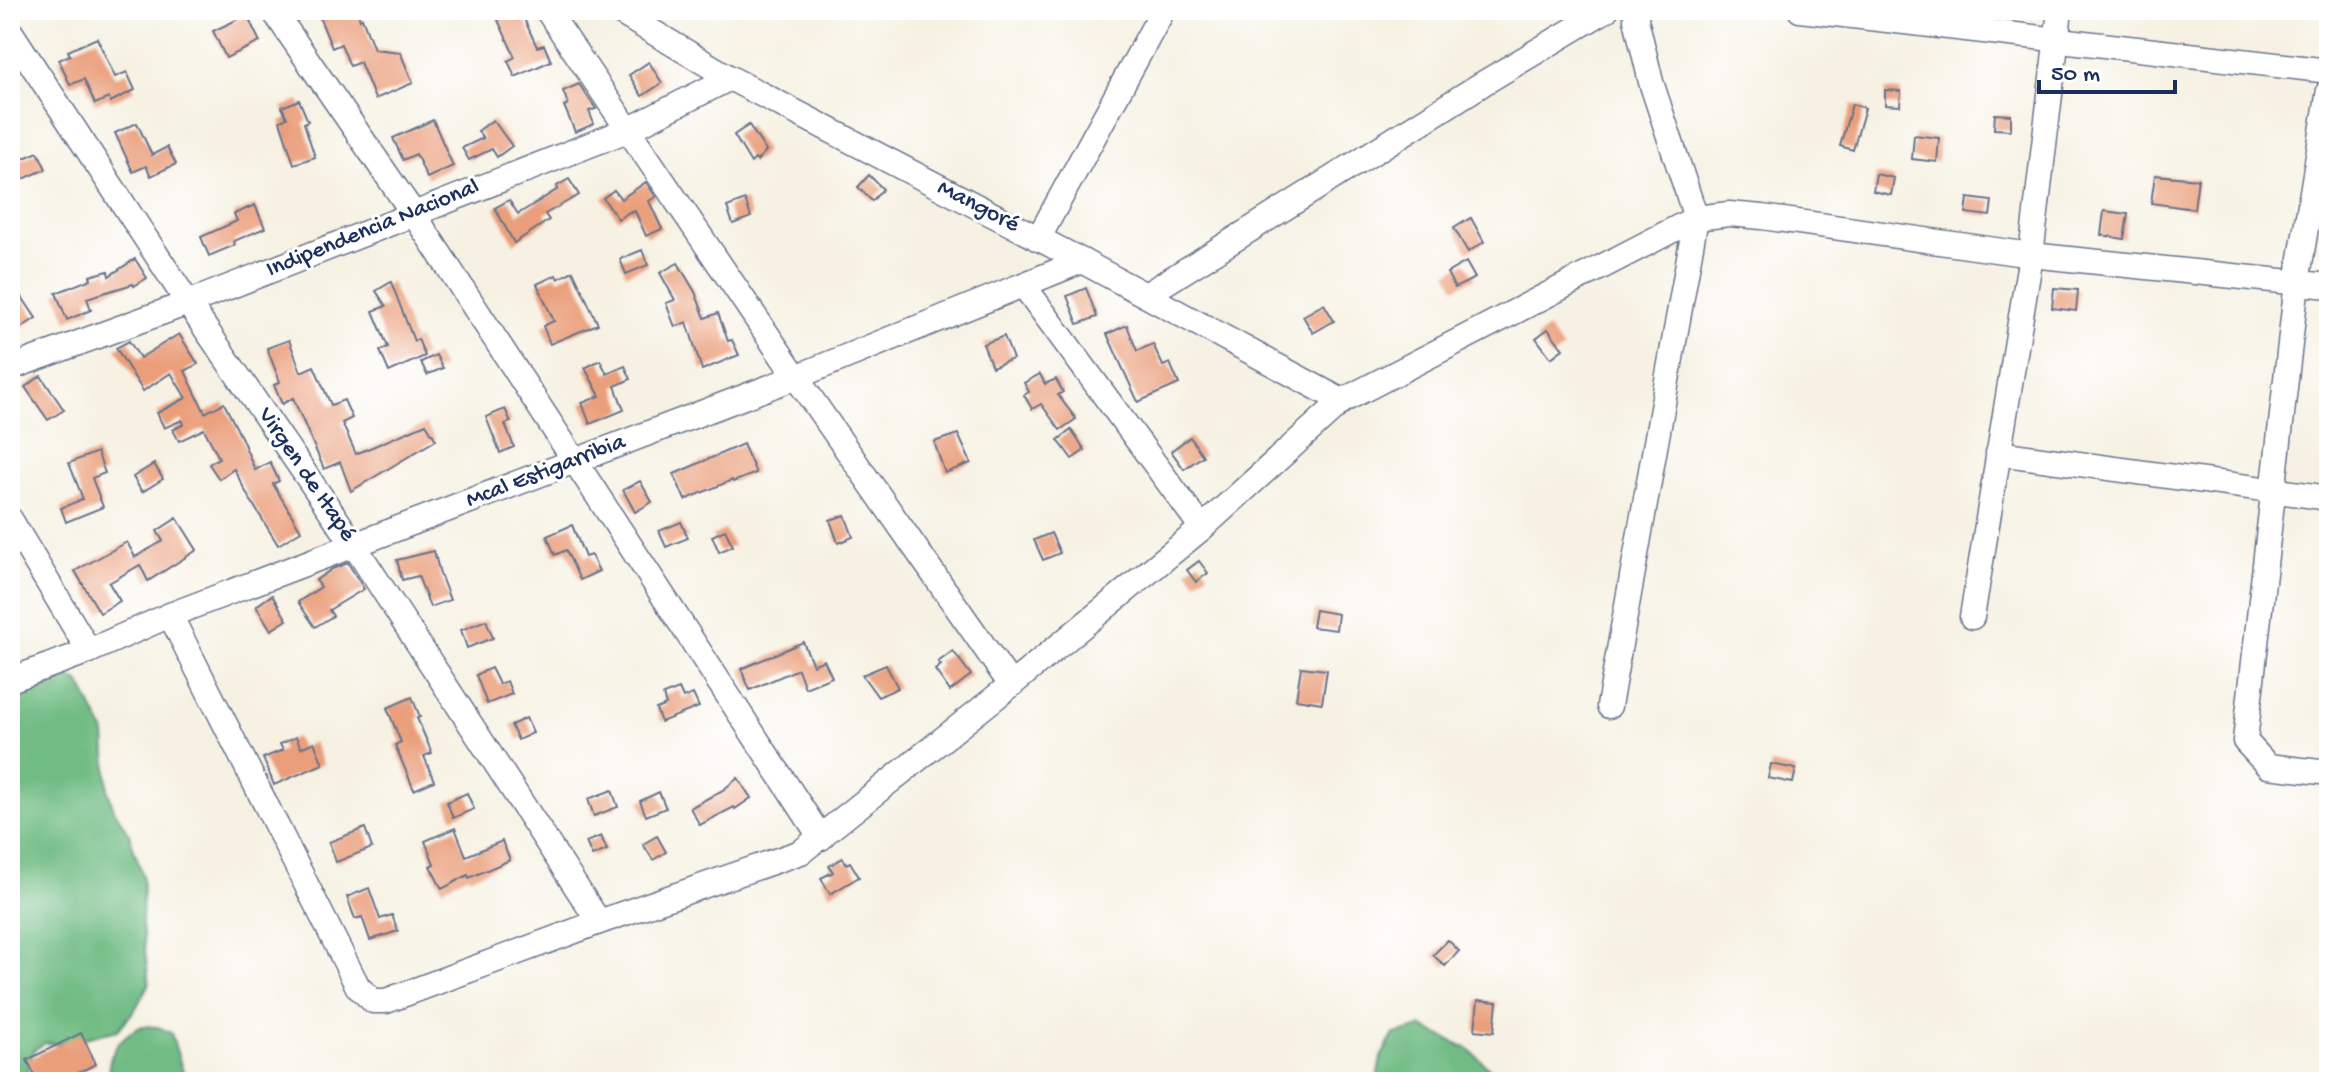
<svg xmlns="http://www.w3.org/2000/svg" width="2339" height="1092" viewBox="0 0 2339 1092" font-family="'Gochi Hand',sans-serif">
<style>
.forest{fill:#71bc84;stroke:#467671;stroke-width:2}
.building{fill:#ea9e7a}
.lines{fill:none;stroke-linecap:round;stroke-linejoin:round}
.minor-casing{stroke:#68738c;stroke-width:27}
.minor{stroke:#fff;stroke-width:24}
.labels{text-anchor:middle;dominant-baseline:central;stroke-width:6;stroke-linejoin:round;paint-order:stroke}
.street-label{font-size:24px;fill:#1b2f5e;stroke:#fff}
</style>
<rect width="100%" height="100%" fill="#fff"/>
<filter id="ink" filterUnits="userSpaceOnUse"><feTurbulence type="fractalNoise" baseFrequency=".0125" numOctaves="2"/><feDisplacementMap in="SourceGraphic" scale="16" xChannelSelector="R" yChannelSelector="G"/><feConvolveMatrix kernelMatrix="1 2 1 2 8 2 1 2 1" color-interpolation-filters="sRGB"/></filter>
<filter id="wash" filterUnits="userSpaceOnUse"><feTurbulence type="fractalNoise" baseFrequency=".006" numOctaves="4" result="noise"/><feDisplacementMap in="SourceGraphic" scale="32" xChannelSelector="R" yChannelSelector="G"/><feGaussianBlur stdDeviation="1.8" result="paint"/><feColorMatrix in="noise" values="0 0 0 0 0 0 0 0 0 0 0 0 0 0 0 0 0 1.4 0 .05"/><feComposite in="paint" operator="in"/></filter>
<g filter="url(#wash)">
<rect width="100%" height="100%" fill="#f6f1e2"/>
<g class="forest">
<polygon points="56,675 69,676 80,683 105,733 108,791 114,810 129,834 143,877 142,925 149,983 136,1008 118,1030 59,1044 45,1043 34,1050 29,1062 29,1076 36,1082 10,1082 10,697"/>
<path d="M 143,1026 L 158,1027 L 171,1033 L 183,1072 L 194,1082 L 109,1082 C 105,1057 119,1035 143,1026 Z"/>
<polygon points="1422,1027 1469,1049 1490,1069 1489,1082 1377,1082 1381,1057 1394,1034"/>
</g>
<g id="blocks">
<g class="building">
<polygon points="342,10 357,10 360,19 362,18 374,49 400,52 413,83 375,99 360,62 350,66 341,44 332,48 320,19"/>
<polygon points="518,10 520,10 537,47 544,45 551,61 515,77 508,61 515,57 498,20"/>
<polygon points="247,15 260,42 226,58 213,31"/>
<polygon points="97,38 115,77 127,72 135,90 110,102 109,98 95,104 84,79 70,85 59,60 70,55 68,51"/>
<polygon points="649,62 662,83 642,96 629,75"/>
<polygon points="579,84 596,109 589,111 594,124 575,132 564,106 568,104 563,91"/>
<polygon points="1885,90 1901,91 1900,106 1885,105"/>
<polygon points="299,100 308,121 304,123 315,157 294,164 280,121 287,118 282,107"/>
<polygon points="1852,104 1865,108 1853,150 1840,146"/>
<polygon points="1995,114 2011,115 2011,130 1994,129"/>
<polygon points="433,120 453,166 427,178 416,154 403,160 393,138"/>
<polygon points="493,120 512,146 497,157 492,149 469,160 462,148 483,138 478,131"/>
<polygon points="137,123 152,155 167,147 176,164 151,176 146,166 133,172 115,133"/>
<polygon points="749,125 766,151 757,161 755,159 751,163 734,135"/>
<polygon points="1914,135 1939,138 1937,162 1912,159"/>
<polygon points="38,152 46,169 10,185 10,164"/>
<polygon points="1876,174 1894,178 1891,195 1873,191"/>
<polygon points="869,175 883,189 872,201 858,187"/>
<polygon points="2155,175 2198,179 2194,209 2151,203"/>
<polygon points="569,179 579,195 545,214 549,220 514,243 495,208 509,200 518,214 558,189 557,186"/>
<polygon points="646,182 656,197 649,201 662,229 646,236 635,211 632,213 631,211 618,219 603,198 614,190 621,199"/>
<polygon points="1968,198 1992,201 1990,216 1966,213"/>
<polygon points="745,200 751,217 733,224 727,207"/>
<polygon points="255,205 265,228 234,241 235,245 209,256 201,237 237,221 234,214"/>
<polygon points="2104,211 2128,214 2124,239 2101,235"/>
<polygon points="1471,218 1484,242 1468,252 1454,228"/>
<polygon points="642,250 648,265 626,274 620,259"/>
<polygon points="135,259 147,278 134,286 133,284 87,298 91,310 67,320 56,293 91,279 90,276 108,271 109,276"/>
<polygon points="1466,262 1475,278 1455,288 1447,273"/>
<polygon points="678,263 695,292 705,318 718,313 728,341 732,340 739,355 702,370 687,322 675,327 666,303 675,300 660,273"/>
<polygon points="573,271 598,324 550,344 543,326 554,321 537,284 556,275 558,279"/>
<polygon points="10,279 36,318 16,331 10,323"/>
<polygon points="391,282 414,341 418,339 425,356 389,372 380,351 388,347 373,311 386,306 376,291"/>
<polygon points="1086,288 1097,317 1078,324 1067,296"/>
<polygon points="2054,288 2078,290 2076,311 2052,308"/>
<polygon points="1324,304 1334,321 1313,333 1303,316"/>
<polygon points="1127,325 1137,351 1153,344 1163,366 1170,363 1179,384 1138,402 1107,334"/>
<polygon points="1548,329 1563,349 1551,358 1536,338"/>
<polygon points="179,334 198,364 185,371 205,413 224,403 242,439 255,470 270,462 279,481 273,484 301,531 278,545 248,496 234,469 219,479 209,464 219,458 204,429 179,441 173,430 184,424 182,420 164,428 157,413 186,398 171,373 143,391 116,348 129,341 140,358"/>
<polygon points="1004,336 1013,359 992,367 983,344"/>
<polygon points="289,340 301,372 314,366 331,405 344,400 352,418 342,423 356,454 426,424 436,440 351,491 340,462 324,469 293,398 282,404 274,385 280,382 267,348"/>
<polygon points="436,355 443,368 427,375 421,362"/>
<polygon points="600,360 607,374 625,366 631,379 615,386 624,410 590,424 582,403 600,396 585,368"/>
<polygon points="1040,374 1045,384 1056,379 1063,392 1058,395 1076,419 1060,430 1041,404 1032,409 1024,395 1029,392 1024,383"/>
<polygon points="41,376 64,410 48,420 25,387"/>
<polygon points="505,409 511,422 505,424 514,447 500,453 486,417"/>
<polygon points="1071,430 1085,450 1072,459 1058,440"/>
<polygon points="958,434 971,463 945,473 934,442"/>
<polygon points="1190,437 1203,456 1184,469 1171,451"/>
<polygon points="743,444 756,473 733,482 732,480 685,500 674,474"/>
<polygon points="97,452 105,473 92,478 103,507 66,522 61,508 83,499 69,463"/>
<polygon points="154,464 163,479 142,492 133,477"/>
<polygon points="640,481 652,502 635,512 623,490"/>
<polygon points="845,515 853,537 838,543 830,520"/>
<polygon points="177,518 197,550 148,581 140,565 109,583 120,601 100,613 75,571 127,542 135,557 163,541 157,531"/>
<polygon points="681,522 688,538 666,547 659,531"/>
<polygon points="572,525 585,557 591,555 599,571 580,580 566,550 555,555 547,536"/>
<polygon points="725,530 733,546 719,552 712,536"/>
<polygon points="1051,533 1060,553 1043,560 1034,540"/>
<polygon points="434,551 440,574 450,600 430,607 418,576 402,580 397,560"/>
<polygon points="1199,561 1208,573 1196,582 1187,570"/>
<polygon points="348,563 364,589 329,610 333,616 315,627 298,602 321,587 316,580 332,569"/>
<polygon points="272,595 287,620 271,630 256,606"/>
<polygon points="1315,610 1338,614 1336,630 1312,627"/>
<polygon points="486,620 493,638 467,648 461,630"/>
<polygon points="803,642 813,665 824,660 832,677 805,688 798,669 750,690 741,669"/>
<polygon points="953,651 971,675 950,691 935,670 941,665 938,662"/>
<polygon points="886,665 898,688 878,697 862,675"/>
<polygon points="1301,667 1327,670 1322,703 1296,699"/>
<polygon points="491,668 499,684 507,681 512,694 487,704 476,675"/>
<polygon points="679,689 683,698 693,694 699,707 661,722 656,709 666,705 663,695"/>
<polygon points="412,697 420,717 417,718 432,753 424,756 434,781 414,790 395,745 401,742 387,708"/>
<polygon points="526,718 533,733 518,740 511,725"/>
<polygon points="296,737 301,748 314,742 323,764 274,785 263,758 283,750 280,744"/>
<polygon points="1771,764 1796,769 1793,783 1768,778"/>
<polygon points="738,778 751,798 735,809 734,807 700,825 690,808 723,790"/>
<polygon points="612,790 618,807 594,816 588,799"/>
<polygon points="659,792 666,808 646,816 640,801"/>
<polygon points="467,793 474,809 453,818 447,802"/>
<polygon points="365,828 372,848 336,862 329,842"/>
<polygon points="455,828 466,856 502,841 510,860 469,878 468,875 442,889 430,866 434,864 425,841"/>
<polygon points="601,836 607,850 592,856 586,842"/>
<polygon points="657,836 666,852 653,860 643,844"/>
<polygon points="843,858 846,864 850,862 859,877 830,894 821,878 833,872 829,866"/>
<polygon points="369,888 380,919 392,915 398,931 370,940 362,917 355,919 347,897"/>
<polygon points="1448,940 1459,951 1445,966 1433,955"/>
<polygon points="1478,1000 1497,1002 1494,1032 1475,1030"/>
<polygon points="81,1033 96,1064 59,1082 38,1082 27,1060"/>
</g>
</g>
</g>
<g filter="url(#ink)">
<use href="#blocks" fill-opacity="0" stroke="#68738c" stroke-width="2"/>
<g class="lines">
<g class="minor-casing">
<g id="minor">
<polyline points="273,10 413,213 821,838"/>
<polyline points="547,10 796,377 1011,685"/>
<polyline points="616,10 730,78 1082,261 1342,401"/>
<polyline points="1800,10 2329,71"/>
<polyline points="10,31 188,303 354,545 599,922"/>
<polyline points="2329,90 2297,282 2245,741 2268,766 2329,773"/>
<polyline points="1038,239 1163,10"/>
<polyline points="1024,286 1202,528"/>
<polyline points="1146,295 1482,84 1606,10"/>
<polyline points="10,368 188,303 630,129 730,78"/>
<polyline points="1998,453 2329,498"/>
<polyline points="10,519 89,651"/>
<polyline points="170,615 358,987 373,1001 386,1001 599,922 801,852 1011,685 1202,528 1342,401 1696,218 1729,214 1762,217 2031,255 2060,10"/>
<polyline points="1972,617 2031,255 2329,286"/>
<polyline points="10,680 89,651 170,615 796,377 1082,261"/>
<polyline points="1609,706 1696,218 1651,82 1636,19 1637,10"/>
</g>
</g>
<use href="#minor" class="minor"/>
</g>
</g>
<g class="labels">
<g class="street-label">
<text transform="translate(978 207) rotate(27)">Mangoré</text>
<text transform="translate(373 229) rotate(-22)">Indipendencia Nacional</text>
<text transform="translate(546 472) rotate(-21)">Mcal Estigarribia</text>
<text transform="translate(306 475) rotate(56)">Virgen de Itapé</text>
</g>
</g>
<rect width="2339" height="1092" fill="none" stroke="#fff" stroke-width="40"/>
<path d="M2039 80v12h136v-12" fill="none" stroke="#1b2f5e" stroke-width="4"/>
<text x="2051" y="80" font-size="24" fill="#1b2f5e" stroke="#ffffff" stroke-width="6" paint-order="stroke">50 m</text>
</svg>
